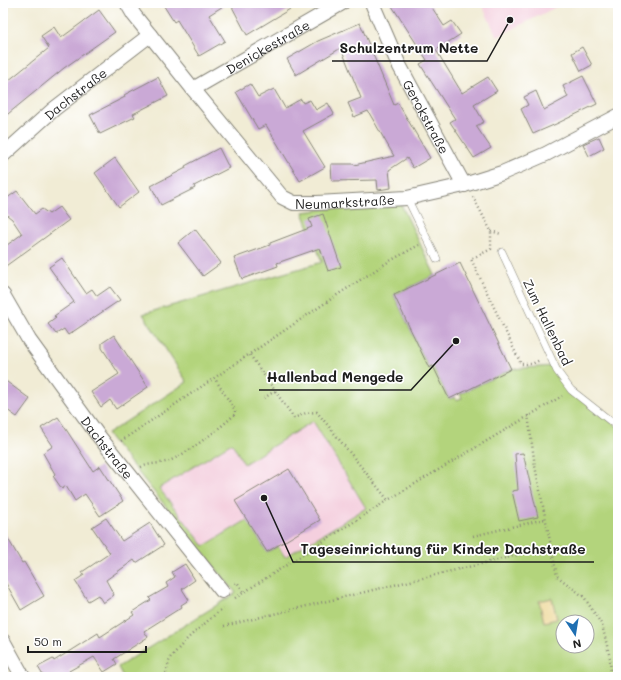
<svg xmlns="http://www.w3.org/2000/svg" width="621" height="680" viewBox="0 0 621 680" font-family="Mali,sans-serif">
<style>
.built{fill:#f4cfde}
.green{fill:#b3d47c;stroke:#68784c;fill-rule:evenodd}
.sand{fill:#eeda9e;stroke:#857b5d}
.building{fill:#caa9d6}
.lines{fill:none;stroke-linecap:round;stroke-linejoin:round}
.lane-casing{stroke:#868478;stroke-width:8}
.street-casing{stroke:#868478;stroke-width:16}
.path{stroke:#868478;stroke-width:2.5;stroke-dasharray:1 3;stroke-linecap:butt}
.lane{stroke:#fff;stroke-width:7}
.street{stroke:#fff;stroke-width:14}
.labels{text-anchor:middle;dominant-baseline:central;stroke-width:3.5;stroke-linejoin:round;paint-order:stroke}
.street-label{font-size:13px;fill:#1c1c1c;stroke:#fff}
.leader{fill:none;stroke:#1c1c1c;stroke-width:1.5}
.callout-dot{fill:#1c1c1c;stroke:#fff;stroke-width:1.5}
.callout-label{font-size:14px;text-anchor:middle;font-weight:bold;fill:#1c1c1c;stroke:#fff;stroke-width:3.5;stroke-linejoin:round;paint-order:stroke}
</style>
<rect width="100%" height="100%" fill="#fff"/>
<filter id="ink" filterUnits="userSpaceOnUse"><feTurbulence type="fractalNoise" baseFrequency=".025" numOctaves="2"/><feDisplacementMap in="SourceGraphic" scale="8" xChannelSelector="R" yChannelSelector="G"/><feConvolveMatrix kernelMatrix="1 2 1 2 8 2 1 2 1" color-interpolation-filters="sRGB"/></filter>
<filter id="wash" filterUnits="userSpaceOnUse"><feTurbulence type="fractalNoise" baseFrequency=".012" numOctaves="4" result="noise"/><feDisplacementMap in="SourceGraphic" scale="16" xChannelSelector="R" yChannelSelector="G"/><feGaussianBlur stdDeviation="0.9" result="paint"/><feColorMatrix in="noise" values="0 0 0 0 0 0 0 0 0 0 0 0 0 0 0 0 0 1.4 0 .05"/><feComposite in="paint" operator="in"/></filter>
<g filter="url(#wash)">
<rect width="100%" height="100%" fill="#f1ecd5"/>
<g class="built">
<polygon points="481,3 564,3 497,37"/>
<polygon points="313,421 366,508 284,557 267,552 255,534 252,517 204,546 159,488 232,442 244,463"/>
</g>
<path class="green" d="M 399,200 L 435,275 L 394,295 L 429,368 L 433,366 L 449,399 L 455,397 L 456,400 L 462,398 L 460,394 L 511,369 L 554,366 L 571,390 L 618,427 L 618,677 L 123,677 L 118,667 L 236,593 L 107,434 L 187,382 L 143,314 L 322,262 L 303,212 ZM 313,421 L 366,508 L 285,557 L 278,546 L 267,552 L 256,534 L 252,517 L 204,546 L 159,488 L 232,443 L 244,464 ZM 563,622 L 587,622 L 587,646 L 563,646 Z"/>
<polygon class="sand" points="552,598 557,619 544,622 539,601"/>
<g id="blocks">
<g class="building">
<polygon points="162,3 228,3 209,15 225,41 199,56 177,20 174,22"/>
<polygon points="230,3 300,3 247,35"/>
<polygon points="390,3 429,3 444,26 452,21 461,34 436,50 462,93 488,77 497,91 474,105 484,122 476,126 491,148 474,158 450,122 455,119 420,64 427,60"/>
<polygon points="99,10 115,32 64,68 3,118 3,85 49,48 41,36 54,27 61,38"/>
<polygon points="360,23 394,105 398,103 430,158 413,168 407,158 389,170 391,188 378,190 377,180 332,181 331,164 354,164 354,165 394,156 368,111 354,117 348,103 361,98 341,48 296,75 287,59 318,41"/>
<polygon points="582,47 592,65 581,71 572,53"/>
<polygon points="583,76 597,104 556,124 533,134 521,109 528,105 524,97 536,91 544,110 568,97 563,86"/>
<polygon points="158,77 168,96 133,114 135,117 100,134 90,115 125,97 124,95"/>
<polygon points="250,84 258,97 274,89 285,108 301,99 303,103 310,100 316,110 328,103 334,114 303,131 325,167 300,181 266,125 258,129 236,92"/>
<polygon points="599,137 604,148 589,156 583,144"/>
<polygon points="219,148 229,168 194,186 195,188 161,205 151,186 186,168 185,166"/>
<polygon points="115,158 139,192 119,207 95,173"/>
<polygon points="17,191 35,214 42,209 49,214 59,207 69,220 3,268 3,248 22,234 12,219 3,212 3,201"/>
<polygon points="323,214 341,267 328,271 320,248 277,263 278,266 242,279 234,258 270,245 270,243 312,227 309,219"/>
<polygon points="195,229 221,263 203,276 178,243"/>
<polygon points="62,258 86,293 92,289 97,296 110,287 120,300 68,335 64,329 56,334 48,324 56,318 54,316 74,302 49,267"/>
<polygon points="460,263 511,369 449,399 433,366 429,368 394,295"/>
<polygon points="114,335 148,387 116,409 110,400 101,407 91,392 119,374 102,348 102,343"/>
<polygon points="3,379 30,399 17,417 3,407"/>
<polygon points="58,417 93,471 100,466 123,501 100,516 85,494 75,501 66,486 62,489 53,476 55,474 43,453 53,446 41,428"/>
<polygon points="523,453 538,517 519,521 512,491 518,490 515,454"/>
<polygon points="289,469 320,520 267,552 235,501"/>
<polygon points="106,518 122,541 150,523 164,545 136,563 134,560 106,580 114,595 103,603 98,595 88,601 75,581 84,575 82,572 110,553 92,527"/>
<polygon points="3,530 22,563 24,562 44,596 21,610 3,578"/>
<polygon points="185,564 195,580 182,589 189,600 181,605 182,607 144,631 148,637 114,659 117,664 104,672 94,657 69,671 72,677 44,677 38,667 53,659 54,661 98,633 100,637 134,615 132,612 151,600 149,598 168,587 166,583 175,577 172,572"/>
</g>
</g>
</g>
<g filter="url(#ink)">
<use href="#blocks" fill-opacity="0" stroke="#868478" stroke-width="1"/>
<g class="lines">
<g class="lane-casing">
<g id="lane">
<polyline points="407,198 437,259"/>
<polyline points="502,252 557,371 571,390 618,427"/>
</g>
</g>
<g class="street-casing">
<g id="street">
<path id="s1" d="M 127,3 L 134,15 L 193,89 L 282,197 L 294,203 L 317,203 L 407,198 L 464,185 L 502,173 L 546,154 L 618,116"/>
<path id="s2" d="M 372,3 L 398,63 L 464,185"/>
<path id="s3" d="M 193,89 L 342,3"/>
<path id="s4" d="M 3,155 L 54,109 L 150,35"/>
<path id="s5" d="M 3,295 L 29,340 L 97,434 L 222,591"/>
<polyline points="3,641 23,677"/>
</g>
</g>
<g class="path">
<polyline points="473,197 491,231 491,249 471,259 521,364 532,364 540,360"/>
<polyline points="491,231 501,234"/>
<polyline points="250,355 294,418 306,413 317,412 388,500"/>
<polyline points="264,398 275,391"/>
<polyline points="528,415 535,466 557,576 584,597 602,625 610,658 611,677"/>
<polyline points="121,441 337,295 388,262 419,245"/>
<path d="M 141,467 C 150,463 160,464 169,461 C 185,455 222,427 235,414 L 235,410 L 215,379"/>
<polyline points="473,536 545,519"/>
<polyline points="235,583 237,582 244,592"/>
<polyline points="235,598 388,500 562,396"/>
<polyline points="224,626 551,547"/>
<polyline points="165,677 170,658 188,638 225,606"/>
</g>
<use href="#lane" class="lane"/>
<use href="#street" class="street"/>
</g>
</g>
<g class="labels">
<g class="street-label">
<text stroke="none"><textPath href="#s3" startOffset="86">Denickestraße</textPath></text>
<text stroke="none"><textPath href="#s4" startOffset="95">Dachstraße</textPath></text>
<text stroke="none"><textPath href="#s2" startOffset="126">Gerokstraße</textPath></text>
<text stroke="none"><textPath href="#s1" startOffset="313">Neumarkstraße</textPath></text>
<text transform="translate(548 322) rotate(64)">Zum Hallenbad</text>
<text stroke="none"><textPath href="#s5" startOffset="185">Dachstraße</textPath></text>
</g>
</g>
<path class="leader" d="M510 20L487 61H332M456 341L411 390H259M264 498L293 562H594"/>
<g class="callout-dot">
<circle cx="510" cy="20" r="4"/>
<circle cx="456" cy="341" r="4"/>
<circle cx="264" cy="498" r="4"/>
</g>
<g class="callout-label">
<text x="409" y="53">Schulzentrum Nette</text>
<text x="335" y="382">Hallenbad Mengede</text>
<text x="443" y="554">Tageseinrichtung für Kinder Dachstraße</text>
</g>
<rect width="621" height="680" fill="none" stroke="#fff" stroke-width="16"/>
<g transform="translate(575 634) rotate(168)"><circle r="19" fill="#ffffff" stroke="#a4a4a4"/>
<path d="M0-3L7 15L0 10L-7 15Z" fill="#1f6fb2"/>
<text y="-6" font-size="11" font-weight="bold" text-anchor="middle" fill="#1c1c1c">N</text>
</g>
<path d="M28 646v6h118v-6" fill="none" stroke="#1c1c1c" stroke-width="2"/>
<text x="34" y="646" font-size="12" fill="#1c1c1c" stroke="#ffffff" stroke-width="3" paint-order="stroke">50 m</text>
</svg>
